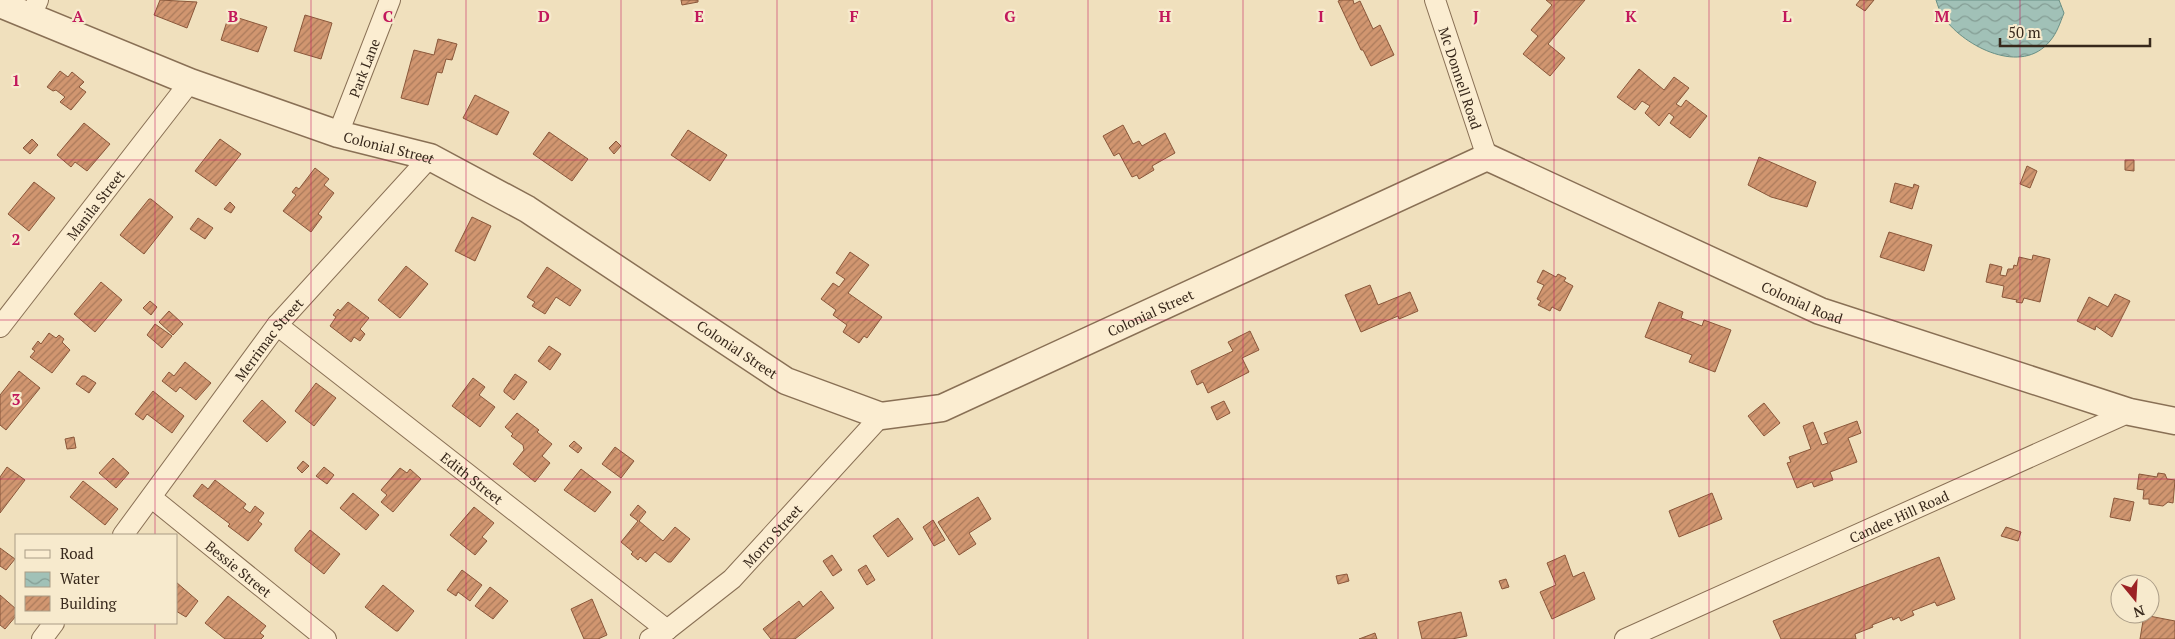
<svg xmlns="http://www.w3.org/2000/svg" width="2175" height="639" viewBox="0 0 2175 639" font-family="'PT Serif',serif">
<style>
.water{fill:url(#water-waves);stroke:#688f85}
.building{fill:url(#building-hatch);stroke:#8a573a}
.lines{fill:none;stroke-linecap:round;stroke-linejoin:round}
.minor-casing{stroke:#897055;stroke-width:22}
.tertiary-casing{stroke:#897055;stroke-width:29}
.minor{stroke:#fbedd1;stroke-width:20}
.tertiary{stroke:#fbedd1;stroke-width:26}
.grid{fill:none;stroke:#c2185b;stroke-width:1;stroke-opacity:0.55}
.labels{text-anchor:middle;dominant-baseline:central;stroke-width:4.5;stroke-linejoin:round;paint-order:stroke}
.street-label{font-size:14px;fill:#37281b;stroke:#f7eacd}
.grid-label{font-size:16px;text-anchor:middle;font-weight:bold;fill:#c2185b;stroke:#f7eacd;stroke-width:4.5;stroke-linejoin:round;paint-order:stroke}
</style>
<defs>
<pattern id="water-waves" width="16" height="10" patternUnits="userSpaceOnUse" patternTransform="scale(1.25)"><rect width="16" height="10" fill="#a1c1b7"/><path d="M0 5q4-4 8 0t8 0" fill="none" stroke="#849d94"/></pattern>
<pattern id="building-hatch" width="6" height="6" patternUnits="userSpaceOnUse" patternTransform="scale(1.25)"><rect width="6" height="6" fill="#d19670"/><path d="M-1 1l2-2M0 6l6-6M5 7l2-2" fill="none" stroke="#aa7a5b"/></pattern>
</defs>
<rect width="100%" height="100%" fill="#f0e0bd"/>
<path class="water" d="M 1936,0 L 2059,0 L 2064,13 C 2060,23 2057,33 2050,41 C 2022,76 1965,47 1944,18 C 1940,13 1938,6 1936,0 Z"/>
<g class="building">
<polygon points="160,0 197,2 187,28 154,15"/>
<polygon points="681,0 698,0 698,2 682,5"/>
<polygon points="1341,0 1353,0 1354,4 1360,1 1373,29 1380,25 1394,55 1371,66 1363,50 1361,50 1338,1"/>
<polygon points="1546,0 1585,0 1548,44 1565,58 1550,76 1523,54 1538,36 1531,30 1552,5"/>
<polygon points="1860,0 1874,0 1865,11 1856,5"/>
<polygon points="229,15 267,27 258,52 221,40"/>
<polygon points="305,15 332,23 321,59 294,51"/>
<polygon points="438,39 457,44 452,60 446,59 442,73 437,72 428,105 401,98 414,50 434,55"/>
<polygon points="1639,69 1664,90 1674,77 1689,88 1676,104 1681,107 1686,100 1707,116 1690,138 1670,123 1674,117 1669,113 1659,126 1645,113 1650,106 1642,101 1635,110 1617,97"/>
<polygon points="60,71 68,77 72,72 84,82 79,87 86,92 71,110 60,102 65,97 56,90 53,91 47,87"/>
<polygon points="475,95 509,112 497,135 463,118"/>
<polygon points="84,123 110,144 87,171 75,162 71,167 57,155"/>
<polygon points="1123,125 1133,144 1139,141 1142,146 1165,133 1175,153 1152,166 1154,170 1139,179 1137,175 1132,177 1119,153 1114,156 1103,136"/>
<polygon points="688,130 727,155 710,181 671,155"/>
<polygon points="549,132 588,159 572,181 533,154"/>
<polygon points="32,139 38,145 30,154 23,148"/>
<polygon points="220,139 241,154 216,186 195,171"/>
<polygon points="616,141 621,146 614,154 609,148"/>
<polygon points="1759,157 1816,182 1807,207 1771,197 1748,185"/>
<polygon points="2125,160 2134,160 2134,171 2125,170"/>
<polygon points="2027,166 2037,171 2030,188 2020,184"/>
<polygon points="315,168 329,179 324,185 334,193 318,214 322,217 311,232 283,211 296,195 292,192 296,187 299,189"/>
<polygon points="34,182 55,198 29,231 8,214"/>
<polygon points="1895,183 1913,188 1914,184 1919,186 1912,209 1890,202"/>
<polygon points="149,199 151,199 173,217 144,254 120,235"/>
<polygon points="230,202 235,207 231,213 224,209"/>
<polygon points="472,217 491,226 475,261 455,251"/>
<polygon points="198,218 213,228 205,239 190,229"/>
<polygon points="1889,232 1932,245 1924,271 1880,257"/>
<polygon points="850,252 869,265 848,293 882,317 867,338 864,336 859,343 843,332 847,325 833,315 836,310 821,299 833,283 839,287 845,279 836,273"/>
<polygon points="2033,255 2050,259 2040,302 2024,298 2022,303 2016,302 2017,300 2002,297 2004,286 1986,282 1990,264 2002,267 2000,275 2006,276 2008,269 2013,269 2014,265 2017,266 2019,257 2032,260"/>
<polygon points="406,266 428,284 400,318 378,300"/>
<polygon points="547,267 581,290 570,306 556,297 545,314 532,306 535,302 527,297"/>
<polygon points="1543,270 1556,277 1558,274 1566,278 1564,281 1573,286 1560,311 1552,307 1550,311 1538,305 1541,301 1537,299 1544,285 1537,282"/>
<polygon points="101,282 122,300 95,332 74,314"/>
<polygon points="1370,285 1378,305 1410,292 1418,311 1399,319 1398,316 1361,332 1345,295"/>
<polygon points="2115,294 2130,301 2112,337 2096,326 2095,330 2077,321 2089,297 2108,307"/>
<polygon points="150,301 157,307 151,315 143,308"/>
<polygon points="348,302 369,318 360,329 365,334 360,341 354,337 351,342 330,326 336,317 333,315 338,309 340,311"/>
<polygon points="1659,302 1683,312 1681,318 1702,326 1704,320 1731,330 1715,372 1689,362 1692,355 1645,337"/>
<polygon points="169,311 183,324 173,335 159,322"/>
<polygon points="155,324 172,336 162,348 147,335"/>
<polygon points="1250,331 1259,350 1242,358 1249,372 1208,393 1203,382 1197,385 1191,371 1233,351 1228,342"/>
<polygon points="49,333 56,338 59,335 64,339 62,342 70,350 52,373 30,357 35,351 32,349 38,341 41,344"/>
<polygon points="549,346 561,354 550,370 538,361"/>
<polygon points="185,362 211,383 196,400 180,387 176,392 162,381 169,372 174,376"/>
<polygon points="19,371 40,388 6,430 0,425 0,395"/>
<polygon points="515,374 527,382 514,400 504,392 504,390"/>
<polygon points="82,376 85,376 96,383 89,393 76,384"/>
<polygon points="473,378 485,387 479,395 495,407 480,427 452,406"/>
<polygon points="316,383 336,398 314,426 295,411"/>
<polygon points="153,391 184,416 172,433 147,414 143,420 135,414"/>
<polygon points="262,400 286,422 267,442 243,421"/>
<polygon points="1224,401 1230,413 1217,420 1211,407"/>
<polygon points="1764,403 1780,423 1764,436 1748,416"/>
<polygon points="517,413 539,430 537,432 552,444 542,456 550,463 535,482 513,464 524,450 523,445 511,436 513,434 505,427"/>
<polygon points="1857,421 1861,433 1848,438 1857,462 1830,472 1833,480 1814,487 1812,482 1797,488 1787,463 1791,462 1789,457 1811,449 1803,426 1813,422 1822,445 1828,443 1824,433"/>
<polygon points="74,437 76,448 67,449 65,439"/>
<polygon points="574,441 582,448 578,453 569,446"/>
<polygon points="615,447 634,461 621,478 602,464"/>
<polygon points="113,458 129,473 116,488 99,473"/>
<polygon points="303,461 309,466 302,473 297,468"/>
<polygon points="7,467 25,480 0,513 0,477"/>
<polygon points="324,467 334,475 327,484 316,476"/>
<polygon points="400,468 407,473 410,469 421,479 393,512 381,502 387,495 381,490"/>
<polygon points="581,469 611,492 595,512 564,490"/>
<polygon points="2158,473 2165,474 2167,479 2175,480 2173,503 2168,502 2163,506 2149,504 2149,499 2143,499 2144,490 2137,489 2139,474 2157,477"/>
<polygon points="215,480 246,504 243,508 250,513 255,506 264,513 258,521 262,524 248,541 228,526 230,524 193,496 202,484 208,489"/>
<polygon points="83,481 118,509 105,525 70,497"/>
<polygon points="353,493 379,515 366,530 340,508"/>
<polygon points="1712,493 1722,519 1679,537 1669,511"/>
<polygon points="978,497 991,519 969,533 976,544 959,555 938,522"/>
<polygon points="2114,498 2134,502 2130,521 2110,517"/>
<polygon points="638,505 646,512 639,521 663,541 675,527 690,539 671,562 668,562 655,552 646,562 640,557 638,560 631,554 633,552 621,542 638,521 630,515"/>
<polygon points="474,507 494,523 482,537 487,541 475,555 450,535"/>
<polygon points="898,518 913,539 888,557 873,536"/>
<polygon points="933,520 945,540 934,546 923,527"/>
<polygon points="2006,527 2021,532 2018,541 2001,536"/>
<polygon points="310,530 340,554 324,574 295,551 295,548"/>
<polygon points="0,548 15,559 6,570 0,566"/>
<polygon points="832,555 842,570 833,576 823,561"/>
<polygon points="1565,555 1573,577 1584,572 1595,599 1552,619 1540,592 1556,585 1547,563"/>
<polygon points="1939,557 1955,599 1937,606 1935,602 1912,611 1914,615 1901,621 1899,617 1893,620 1892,617 1872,625 1873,627 1855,634 1856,639 1781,639 1773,621"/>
<polygon points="866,565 875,580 867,585 858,570"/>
<polygon points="462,570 482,585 470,601 458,592 456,596 447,590"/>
<polygon points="1347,574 1349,581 1338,584 1336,576"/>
<polygon points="1506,579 1509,587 1502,589 1499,581"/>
<polygon points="176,582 198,601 186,617 176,611"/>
<polygon points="383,585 414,611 398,631 396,631 365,607"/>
<polygon points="490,587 508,601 493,619 475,606"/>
<polygon points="821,591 834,608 795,639 771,639 763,629 799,601 803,607"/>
<polygon points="0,595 16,609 16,616 5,629 0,625"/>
<polygon points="228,596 266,626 260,633 264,636 261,639 225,639 205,623"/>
<polygon points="592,599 607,635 598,639 584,639 571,609"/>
<polygon points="1461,612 1467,636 1452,639 1422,639 1418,622"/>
<polygon points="2144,615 2175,621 2175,639 2140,639"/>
<polygon points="1375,633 1377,639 1359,639"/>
</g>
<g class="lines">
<g class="minor-casing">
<g id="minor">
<path id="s1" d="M 1435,0 L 1487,157"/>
<polyline points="31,16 38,0"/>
<path id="s2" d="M 338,134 L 390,0"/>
<path id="s3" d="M 277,325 L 667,630"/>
<path id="s4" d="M 0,327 L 190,82"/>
<path id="s5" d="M 152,498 L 326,639"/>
<path id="s6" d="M 123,535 L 277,325 L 430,157"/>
<polyline points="42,639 54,623"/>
<path id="s7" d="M 650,639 L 667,630 L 732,579 L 881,416"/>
<path id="s8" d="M 1625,639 L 2130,412"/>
</g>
</g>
<g class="tertiary-casing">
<g id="tertiary">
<path id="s9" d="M 0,4 L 190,82 L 338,134 L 430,157 L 527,209 L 786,381 L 881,416 L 942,408 L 1487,157 L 1820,311 L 2130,412 L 2175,421"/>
</g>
</g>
<use href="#minor" class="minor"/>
<use href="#tertiary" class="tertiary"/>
</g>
<path class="grid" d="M 155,0 L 155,535M 311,0 L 311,639M 466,0 L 466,639M 621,0 L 621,639M 777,0 L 777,639M 932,0 L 932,639M 1088,0 L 1088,639M 1243,0 L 1243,639M 1398,0 L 1398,639M 1554,0 L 1554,639M 1709,0 L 1709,639M 1864,0 L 1864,639M 2020,0 L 2020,639M 0,160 L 2175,160M 0,320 L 2175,320M 0,479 L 2175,479M 155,623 L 155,639"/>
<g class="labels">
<g class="street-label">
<text stroke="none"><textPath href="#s2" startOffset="71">Park Lane</textPath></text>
<text stroke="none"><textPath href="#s1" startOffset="82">Mc Donnell Road</textPath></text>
<text stroke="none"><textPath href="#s9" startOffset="415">Colonial Street</textPath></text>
<text stroke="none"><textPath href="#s4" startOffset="155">Manila Street</textPath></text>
<text stroke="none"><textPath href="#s9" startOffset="1988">Colonial Road</textPath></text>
<text stroke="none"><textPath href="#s9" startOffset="1270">Colonial Street</textPath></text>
<text stroke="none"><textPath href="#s6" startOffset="244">Merrimac Street</textPath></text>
<text stroke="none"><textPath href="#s9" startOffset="820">Colonial Street</textPath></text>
<text stroke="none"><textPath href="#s3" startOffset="248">Edith Street</textPath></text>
<text stroke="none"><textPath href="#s8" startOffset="300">Candee Hill Road</textPath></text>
<text stroke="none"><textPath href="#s7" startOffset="161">Morro Street</textPath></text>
<text stroke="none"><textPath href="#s5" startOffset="112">Bessie Street</textPath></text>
</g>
</g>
<g class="grid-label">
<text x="78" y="22">A</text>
<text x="233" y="22">B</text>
<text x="388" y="22">C</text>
<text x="544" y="22">D</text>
<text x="699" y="22">E</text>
<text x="854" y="22">F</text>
<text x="1010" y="22">G</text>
<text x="1165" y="22">H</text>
<text x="1321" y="22">I</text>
<text x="1476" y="22">J</text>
<text x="1631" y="22">K</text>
<text x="1787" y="22">L</text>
<text x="1942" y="22">M</text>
<text x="16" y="86">1</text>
<text x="16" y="245">2</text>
<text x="16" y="405">3</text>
</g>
<rect x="15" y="534" width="162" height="90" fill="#f7eacd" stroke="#aa9c86"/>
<rect x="25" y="550" width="25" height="8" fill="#fbedd1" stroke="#aa9c86"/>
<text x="60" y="559" font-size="15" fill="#37281b">Road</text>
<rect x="25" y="572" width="25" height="15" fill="url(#water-waves)" stroke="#aa9c86"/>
<text x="60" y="584" font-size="15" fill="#37281b">Water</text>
<rect x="25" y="596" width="25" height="15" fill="url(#building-hatch)" stroke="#aa9c86"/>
<text x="60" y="609" font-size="15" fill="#37281b">Building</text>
<g transform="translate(2135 599) rotate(162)"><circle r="24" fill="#f7eacd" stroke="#aa9c86"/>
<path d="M0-4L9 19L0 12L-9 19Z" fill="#9c2225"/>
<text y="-8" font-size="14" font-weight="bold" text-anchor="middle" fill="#37281b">N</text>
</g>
<path d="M2000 38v8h150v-8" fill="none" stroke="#37281b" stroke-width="2.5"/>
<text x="2008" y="38" font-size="15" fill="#37281b" stroke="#f7eacd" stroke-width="4" paint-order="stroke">50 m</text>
</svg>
